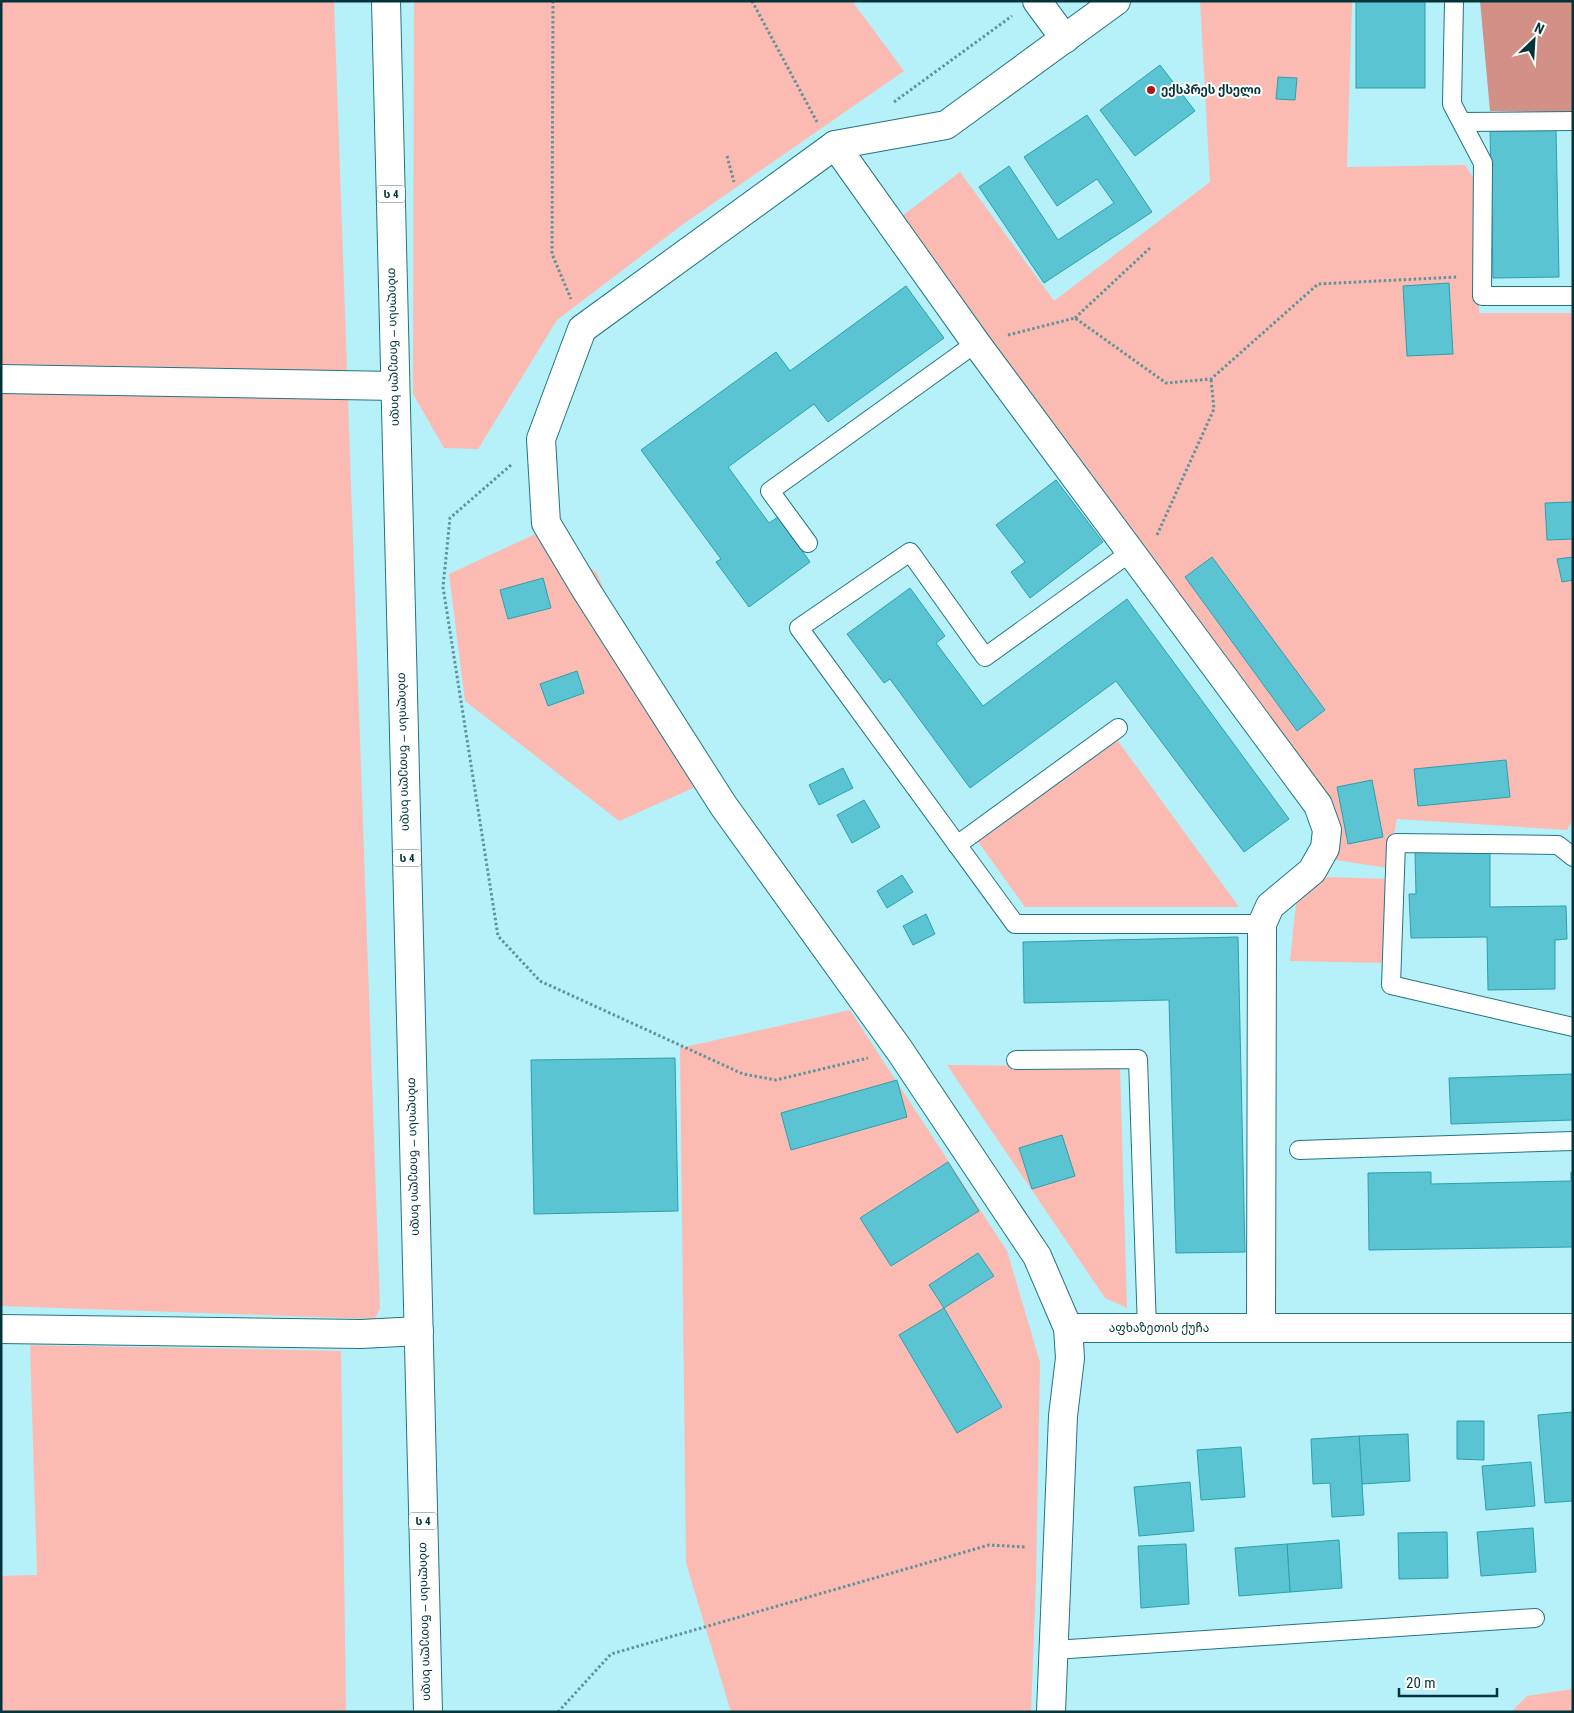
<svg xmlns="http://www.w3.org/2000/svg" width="1574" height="1713" viewBox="0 0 1574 1713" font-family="'Roboto Condensed','Noto Sans Georgian',sans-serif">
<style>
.green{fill:#fcbbb2}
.forest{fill:#d29087}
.building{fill:#5ac4d3;stroke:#2d9fad}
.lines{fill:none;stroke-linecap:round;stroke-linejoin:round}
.service-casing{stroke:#217681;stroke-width:20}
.minor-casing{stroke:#217681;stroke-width:30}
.tertiary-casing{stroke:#217681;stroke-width:30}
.trunk-casing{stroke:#217681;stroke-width:30}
.path{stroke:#5f949b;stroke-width:3;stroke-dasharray:2.5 2.5;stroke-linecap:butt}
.service{stroke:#fff;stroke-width:18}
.minor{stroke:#fff;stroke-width:28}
.tertiary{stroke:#fff;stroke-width:28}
.trunk{stroke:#fff;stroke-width:28}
.poi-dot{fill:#ab1817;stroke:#fff;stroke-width:2}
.labels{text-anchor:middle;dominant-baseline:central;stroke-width:4;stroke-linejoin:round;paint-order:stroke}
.shield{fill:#fff;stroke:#4f7175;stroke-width:1}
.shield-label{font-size:11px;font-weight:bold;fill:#03343a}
.poi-label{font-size:12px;font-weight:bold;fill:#03343a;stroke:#fff;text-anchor:start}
.street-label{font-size:12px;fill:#03343a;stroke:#fff}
</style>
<rect width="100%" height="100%" fill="#b6f0f8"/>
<g class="green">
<polygon points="1,1 334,1 380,1308 375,1319 1,1306"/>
<polygon points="414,1 852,1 904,71 682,225 557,320 478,449 444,448 413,394"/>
<polygon points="1200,1 1352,1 1347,167 1465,165 1481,190 1479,313 1573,313 1573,819 1567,830 1397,819 1388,868 1335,860 1329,805 1138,546 902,216 960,172 1054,301 1210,182"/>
<polygon points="544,530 597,573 663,735 700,785 619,821 465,701 449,574"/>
<polygon points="1115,737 1239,907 1025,907 976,839"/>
<polygon points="1327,877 1389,879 1386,963 1290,961 1296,904"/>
<polygon points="850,1010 1007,1251 1040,1362 1036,1580 1031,1712 731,1712 686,1563 680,1048"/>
<polygon points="947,1065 1120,1067 1127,1308 1105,1298"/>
<polygon points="30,1345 341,1351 346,1712 1,1712 1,1576 37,1575"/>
<polygon points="1573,1689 1573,1712 1511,1712 1527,1696"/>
</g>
<polygon class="forest" points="1480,1 1573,1 1573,112 1490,111"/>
<g class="building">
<rect x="1356" y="1" width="69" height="87"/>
<polygon points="1160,65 1195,111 1135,156 1100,110"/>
<polygon points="1278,77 1297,78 1295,100 1276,99"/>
<polygon points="1087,115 1152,212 1044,283 979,187 1009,166 1058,240 1114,203 1097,179 1057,206 1024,157"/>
<polygon points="1556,127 1559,277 1493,278 1490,128"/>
<polygon points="1449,283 1453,354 1407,356 1403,286"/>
<polygon points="906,286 944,338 828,422 814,404 728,467 769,523 778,517 810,562 749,607 716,562 721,559 641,450 776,352 790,371"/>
<polygon points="1056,480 1103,542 1030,598 1011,572 1025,562 996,525"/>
<polygon points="1573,502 1573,539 1547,540 1545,503"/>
<polygon points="1212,557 1325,710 1297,731 1185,577"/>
<polygon points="1573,557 1573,580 1562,582 1557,559"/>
<polygon points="543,578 551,608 508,619 500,590"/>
<polygon points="910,588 945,636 936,643 983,706 1127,599 1289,819 1244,852 1116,681 970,788 890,679 884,683 847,634"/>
<polygon points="577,671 584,693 548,706 540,684"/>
<polygon points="1506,760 1510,797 1418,806 1414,769"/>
<polygon points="843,768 853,788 819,805 809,785"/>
<polygon points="1372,780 1383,837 1348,844 1337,787"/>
<polygon points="864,800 880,827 852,843 837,815"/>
<polygon points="1490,850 1490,907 1566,906 1567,939 1555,940 1555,989 1488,990 1487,937 1411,938 1409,894 1416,894 1415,852"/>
<polygon points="902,875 913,892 887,908 877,891"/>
<polygon points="926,914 935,934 913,945 903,926"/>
<polygon points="1238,937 1245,1252 1176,1253 1169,1000 1024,1003 1023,942"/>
<polygon points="675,1058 678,1211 534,1214 531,1060"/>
<polygon points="1573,1074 1573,1120 1451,1124 1449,1078"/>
<polygon points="897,1080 907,1117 791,1150 781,1113"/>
<polygon points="1062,1135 1075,1176 1032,1189 1019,1148"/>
<polygon points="948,1162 979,1211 891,1266 860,1218"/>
<polygon points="1431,1172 1431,1184 1571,1181 1571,1172 1573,1172 1573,1247 1369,1250 1368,1173"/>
<polygon points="978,1253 994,1276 944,1308 929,1285"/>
<polygon points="944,1308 1002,1407 957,1433 899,1335"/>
<polygon points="1573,1412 1573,1501 1545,1503 1538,1415"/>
<polygon points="1457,1421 1484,1421 1484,1460 1457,1459"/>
<polygon points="1408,1434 1410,1481 1362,1484 1359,1436"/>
<polygon points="1359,1436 1364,1515 1332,1517 1330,1483 1313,1484 1311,1439"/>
<polygon points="1241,1447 1245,1497 1201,1500 1197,1450"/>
<polygon points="1531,1462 1535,1506 1486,1510 1482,1466"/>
<polygon points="1190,1482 1194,1531 1139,1536 1134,1487"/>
<polygon points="1533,1528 1536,1572 1481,1576 1477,1532"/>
<polygon points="1447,1532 1448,1578 1399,1579 1398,1533"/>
<polygon points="1339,1540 1342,1588 1290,1592 1287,1544"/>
<polygon points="1186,1544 1189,1604 1141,1608 1138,1546"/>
<polygon points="1287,1544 1290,1592 1239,1596 1235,1548"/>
</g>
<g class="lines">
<g class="service-casing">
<g id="service">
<polyline points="1454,1 1452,104 1483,163 1482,296 1573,296"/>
<polyline points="1463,122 1573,121"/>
<polyline points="808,543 770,491 976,343"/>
<polyline points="1131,552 985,657 910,552 799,628 1015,924 1262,924"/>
<polyline points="957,845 1118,728"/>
<polyline points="1573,857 1558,845 1396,843 1391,985 1573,1027"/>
<polyline points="1016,1060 1138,1059 1147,1329"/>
<polyline points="1299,1150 1573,1141"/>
<polyline points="1054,1650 1535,1618"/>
</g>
</g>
<g class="minor-casing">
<g id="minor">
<polyline points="1037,1 1065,39"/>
<polyline points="835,145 976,343 1318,805 1327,830 1325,848 1312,871 1270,906 1262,924 1261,1328"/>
<polyline points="1,379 395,386"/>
<polyline points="1,1329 361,1334 419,1331"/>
</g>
</g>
<g class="tertiary-casing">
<g id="tertiary">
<path id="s1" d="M 1068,1328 L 1573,1328"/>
<polyline points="1051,1712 1063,1416 1070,1358 1068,1328 1037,1256 900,1051 723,805 586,590 546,523 541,439 582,329 835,145 946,125 1116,1"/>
</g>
</g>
<g class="trunk-casing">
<g id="trunk">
<path id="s2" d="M 386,1 L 428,1712"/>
</g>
</g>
<g class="path">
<polyline points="553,1 552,254 571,299"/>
<polyline points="752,1 817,122"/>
<polyline points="894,102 1012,16"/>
<polyline points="727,156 734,182"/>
<polyline points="1075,318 1151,247"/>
<polyline points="1008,335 1075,318 1166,383 1211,379 1318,284 1458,277"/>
<polyline points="511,465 450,518 443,587 498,936 540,981 743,1074 776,1080 868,1058"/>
<polyline points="1157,535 1214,409 1211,379"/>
<polyline points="558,1712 611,1654 989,1545 1026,1547"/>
</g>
<use href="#service" class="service"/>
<use href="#minor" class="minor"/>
<use href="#tertiary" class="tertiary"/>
<use href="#trunk" class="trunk"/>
</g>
<circle class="poi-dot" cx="1151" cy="90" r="5"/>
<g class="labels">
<g class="shield">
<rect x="377" y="185.5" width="28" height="17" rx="4"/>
<rect x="393" y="849.5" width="28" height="17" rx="4"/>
<rect x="409" y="1512.5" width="28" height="17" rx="4"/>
</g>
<g class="shield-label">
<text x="391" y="194">ს 4</text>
<text x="407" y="858">ს 4</text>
<text x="423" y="1521">ს 4</text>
</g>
<g class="poi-label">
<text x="1161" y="90">ექსპრეს ქსელი</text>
</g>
<g class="street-label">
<text stroke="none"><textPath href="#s2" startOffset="346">თბილისი — წითელი ხიდი</textPath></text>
<text stroke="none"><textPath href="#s2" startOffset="751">თბილისი — წითელი ხიდი</textPath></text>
<text stroke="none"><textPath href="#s2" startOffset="1156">თბილისი — წითელი ხიდი</textPath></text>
<text stroke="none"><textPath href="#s1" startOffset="91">აფხაზეთის ქუჩა</textPath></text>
<text stroke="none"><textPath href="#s2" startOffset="1621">თბილისი — წითელი ხიდი</textPath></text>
</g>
</g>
<rect width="1574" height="1713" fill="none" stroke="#03343a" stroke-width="5"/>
<g transform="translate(1534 40) rotate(25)" stroke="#ffffff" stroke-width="4" paint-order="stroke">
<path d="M0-4L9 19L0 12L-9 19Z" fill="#03343a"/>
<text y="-8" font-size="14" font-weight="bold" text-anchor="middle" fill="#03343a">N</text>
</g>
<path d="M1399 1688v8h98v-8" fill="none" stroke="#03343a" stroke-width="2.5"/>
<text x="1406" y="1688" font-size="15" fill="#03343a" stroke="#ffffff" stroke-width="4" paint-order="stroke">20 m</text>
</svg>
